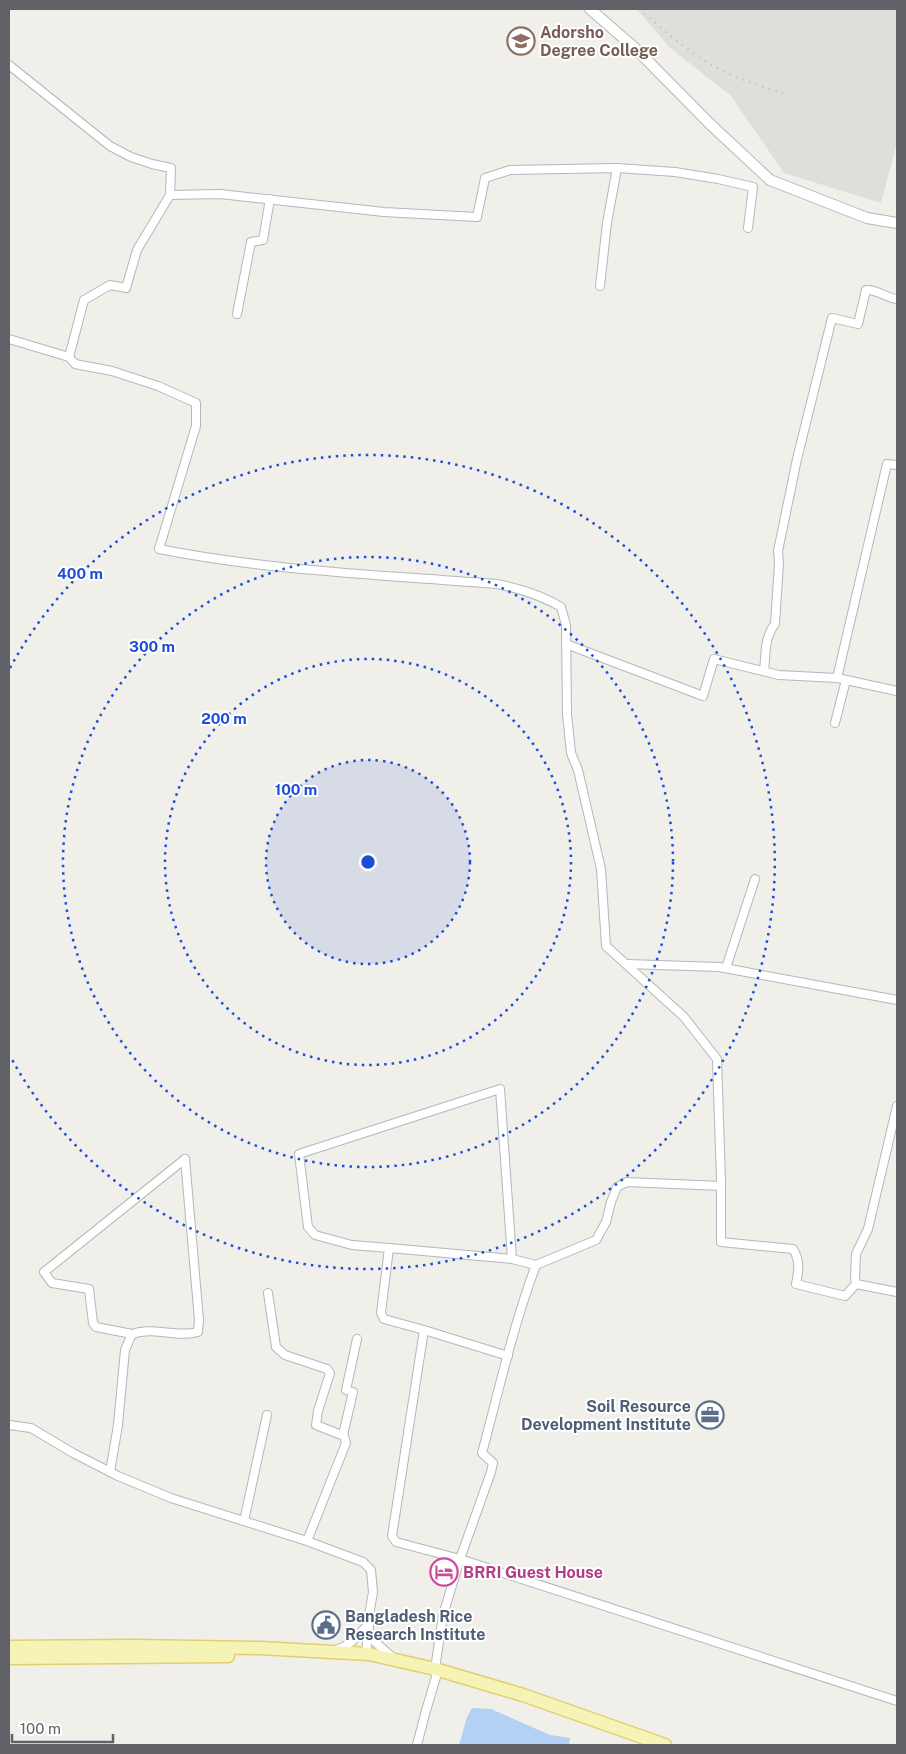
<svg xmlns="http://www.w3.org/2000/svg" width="906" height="1754" viewBox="0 0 906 1754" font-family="'Public Sans',sans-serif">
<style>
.industrial{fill:#dfdeda}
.water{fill:#b3d1f5}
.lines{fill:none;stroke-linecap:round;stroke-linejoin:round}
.minor-casing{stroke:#b5b7bb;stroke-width:10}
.tertiary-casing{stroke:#b5b7bb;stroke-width:12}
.primary-casing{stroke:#e2cf70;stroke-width:15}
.minor{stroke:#fff;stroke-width:8}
.tertiary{stroke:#fff;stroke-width:10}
.primary{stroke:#f6f3b7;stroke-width:12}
.rail{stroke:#b6b6b7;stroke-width:2;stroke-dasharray:1 6;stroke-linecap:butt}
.ring{fill:none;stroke:#1d4ed8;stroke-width:2.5;stroke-dasharray:2.5 5}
.labels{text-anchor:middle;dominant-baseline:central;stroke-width:4;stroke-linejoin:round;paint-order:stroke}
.education-label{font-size:16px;font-weight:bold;fill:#785e54;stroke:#fff;text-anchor:start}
.service-label{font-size:16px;font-weight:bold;fill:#4e5e75;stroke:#fff;text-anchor:end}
.hotel-label{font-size:16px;font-weight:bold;fill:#b23c85;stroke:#fff;text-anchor:start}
.centre{fill:#1d4ed8;stroke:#fff;stroke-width:2.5}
.ring-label{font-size:15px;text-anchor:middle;font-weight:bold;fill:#1d4ed8;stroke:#fff;stroke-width:4;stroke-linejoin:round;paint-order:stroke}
</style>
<rect width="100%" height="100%" fill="#f0efe9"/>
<polygon class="industrial" points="637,9 897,9 897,142 881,203 784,173 731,96 669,47"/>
<polygon class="water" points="472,1708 491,1709 550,1735 570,1738 569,1745 459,1745 467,1717"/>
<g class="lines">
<g class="minor-casing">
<g id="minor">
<polyline points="9,65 110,146 131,157 152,164 171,168 170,195"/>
<polyline points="600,286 607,223 617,168"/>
<polyline points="237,314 251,242 263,240 270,199"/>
<path d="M 9,339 L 69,357 L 75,364 L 112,371 L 158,386 L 196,403 L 196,426 L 159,549 C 270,571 385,575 497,584 C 521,589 541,595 561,607 L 566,625 L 567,714 L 571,753 L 578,770 L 601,869 L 606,946 L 684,1017 L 717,1059 L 721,1181 L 721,1242 L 793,1249 C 800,1260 799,1271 796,1284 L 845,1296 L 856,1284"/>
<polyline points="69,357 84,300 110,285 126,288 137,250 170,195 220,194 384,212 477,217 485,178 510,170 617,168 675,172 718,179 753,187 748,228"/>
<polyline points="897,465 887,464 837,678 897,691"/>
<polyline points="566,644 703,696 714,659 779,675 837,678"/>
<path d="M 764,671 C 766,654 764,638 775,624 L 779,563 L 778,551 L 797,459 L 832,318 L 858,324 L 866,290 C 877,289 886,298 897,299"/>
<polyline points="835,723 846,680"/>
<polyline points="627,964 719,967 897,1000"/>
<polyline points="726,968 755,879"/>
<polyline points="897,1106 868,1229 856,1254 855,1277 856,1284 897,1292"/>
<polyline points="721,1186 627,1182 617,1187 611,1202 606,1222 596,1240 536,1265 512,1259 500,1089 299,1154 308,1227 315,1235 352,1245 389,1248 381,1313 384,1319 424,1330 392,1536 396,1542 460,1559 897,1701"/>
<polyline points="389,1248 512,1259"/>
<polyline points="268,1293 276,1347 285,1355 327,1369 330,1373 318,1411 316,1425 344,1436 346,1443 307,1541"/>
<polyline points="424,1330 508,1356"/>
<polyline points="132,1334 96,1327 93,1323 89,1289 52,1283 44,1272 185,1159"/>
<polyline points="9,1425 31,1428 73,1453 118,1476 171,1498 307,1541 363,1562 371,1570 373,1592 368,1621 369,1624 366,1654"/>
<polyline points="343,1435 353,1392 346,1390 357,1339"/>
<path d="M 110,1472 L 118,1425 L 125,1350 L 132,1334 C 153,1326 176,1338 198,1332 L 199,1320 L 185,1159"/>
<polyline points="244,1521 267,1415"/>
<polyline points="369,1630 374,1641 392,1657"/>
<path d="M 336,1650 C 355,1643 356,1636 369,1624"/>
<path d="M 417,1745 L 425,1714 L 436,1677 L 435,1669 L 443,1615 L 460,1559 L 491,1472 L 493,1463 L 482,1453 C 499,1390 513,1326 536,1265"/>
</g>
</g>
<g class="tertiary-casing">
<polyline id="tertiary" points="590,9 636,49 710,124 770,180 867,218 897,223"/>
</g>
<g class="primary-casing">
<g id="primary">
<polyline points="9,1647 133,1646 260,1648 369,1654 435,1669 523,1695 665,1745"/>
<polyline points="9,1658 228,1656"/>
</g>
</g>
<use href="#minor" class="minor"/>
<use href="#tertiary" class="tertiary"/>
<use href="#primary" class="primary"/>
<g class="rail">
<path d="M 639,9 C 662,28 684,49 710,64 C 732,77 758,86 783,93"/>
<polyline points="9,1719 10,1745"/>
</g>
</g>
<circle cx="368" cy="862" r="102" fill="#1d4ed8" fill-opacity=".12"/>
<g class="ring">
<circle cx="368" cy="862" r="102"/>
<circle cx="368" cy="862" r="203"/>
<circle cx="368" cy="862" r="305"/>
<path d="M10 668A407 407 0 1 1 10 1056"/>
</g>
<defs>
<g id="university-ring" transform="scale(1.4375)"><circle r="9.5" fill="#fff" stroke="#8d6e63" stroke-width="1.5"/><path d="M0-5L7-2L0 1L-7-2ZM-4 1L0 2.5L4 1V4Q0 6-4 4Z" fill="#8d6e63"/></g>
<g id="office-ring" transform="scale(1.4375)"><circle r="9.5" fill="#fff" stroke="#5c6f8a" stroke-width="1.5"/><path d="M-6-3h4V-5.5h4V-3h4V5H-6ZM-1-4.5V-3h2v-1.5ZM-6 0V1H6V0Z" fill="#5c6f8a"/></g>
<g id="hotel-ring" transform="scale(1.4375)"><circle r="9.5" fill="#fff" stroke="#d1479c" stroke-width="1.5"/><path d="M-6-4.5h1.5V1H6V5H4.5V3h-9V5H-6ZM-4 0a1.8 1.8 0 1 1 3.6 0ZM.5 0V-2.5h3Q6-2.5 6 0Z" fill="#d1479c"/></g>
<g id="civic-ring" transform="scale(1.4375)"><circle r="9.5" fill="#fff" stroke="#5c6f8a" stroke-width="1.5"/><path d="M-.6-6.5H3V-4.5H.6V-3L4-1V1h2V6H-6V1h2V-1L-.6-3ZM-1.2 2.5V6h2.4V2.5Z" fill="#5c6f8a"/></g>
</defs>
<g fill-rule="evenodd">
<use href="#university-ring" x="521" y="41"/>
<use href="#office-ring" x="710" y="1415"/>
<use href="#hotel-ring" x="444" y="1572"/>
<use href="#civic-ring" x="326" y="1625"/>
</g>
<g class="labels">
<g class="education-label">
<text x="540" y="32">Adorsho<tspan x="540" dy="18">Degree College</tspan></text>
</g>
<g class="service-label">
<text x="691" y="1406">Soil Resource<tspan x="691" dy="18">Development Institute</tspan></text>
<text x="345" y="1616" text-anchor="start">Bangladesh Rice<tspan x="345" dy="18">Research Institute</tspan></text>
</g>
<g class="hotel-label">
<text x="463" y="1572">BRRI Guest House</text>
</g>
</g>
<circle cx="368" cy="862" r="8" class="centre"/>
<g class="ring-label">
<text x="80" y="579">400 m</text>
<text x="152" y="652">300 m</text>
<text x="224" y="724">200 m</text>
<text x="296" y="795">100 m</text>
</g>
<rect width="906" height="1754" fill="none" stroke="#606267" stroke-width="20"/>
<path d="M12 1734v8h101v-8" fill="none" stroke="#606267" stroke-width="2.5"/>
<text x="20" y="1734" font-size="15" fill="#606267" stroke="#ffffff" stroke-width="4" paint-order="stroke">100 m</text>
</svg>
